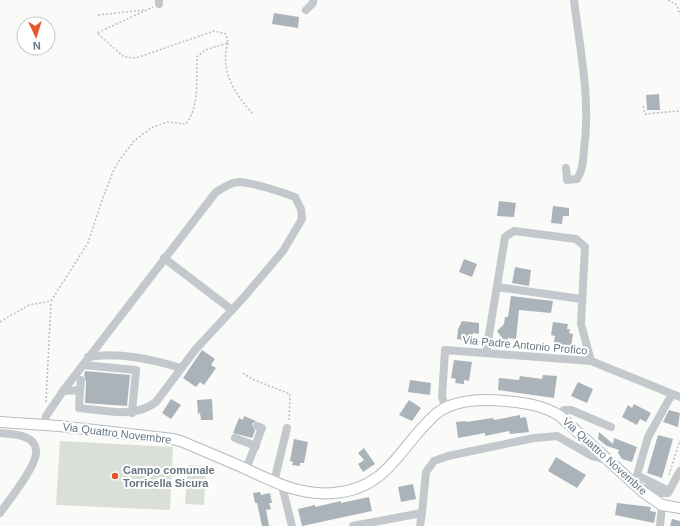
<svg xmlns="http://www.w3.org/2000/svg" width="680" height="526" viewBox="0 0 680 526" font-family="Arial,sans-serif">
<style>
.green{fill:#dadfd7}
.building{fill:#aab3b9}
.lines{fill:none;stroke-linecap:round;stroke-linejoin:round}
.major-casing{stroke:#b5babe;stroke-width:12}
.path{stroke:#bbbfc2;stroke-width:1.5;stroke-dasharray:2 2;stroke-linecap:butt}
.minor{stroke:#c3c8cc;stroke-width:8}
.major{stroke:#fff;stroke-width:10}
.poi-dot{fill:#e4572e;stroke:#fff;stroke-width:1.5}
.labels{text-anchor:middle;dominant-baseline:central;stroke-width:4;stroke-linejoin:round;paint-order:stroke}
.street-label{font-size:11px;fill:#657683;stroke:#fff}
.poi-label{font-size:11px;font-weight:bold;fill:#657683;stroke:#fff;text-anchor:start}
</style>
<rect width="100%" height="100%" fill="#fafaf8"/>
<g class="green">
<polygon points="60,441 173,447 170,510 56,505"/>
<polygon points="188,465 206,466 204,505 185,504"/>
</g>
<g class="building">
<polygon points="274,13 299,17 298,28 272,24"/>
<polygon points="659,94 660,110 647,110 646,95"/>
<polygon points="499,201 516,203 514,217 497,216"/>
<polygon points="553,206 569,208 569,216 563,216 562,224 551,223"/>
<polygon points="464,259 477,264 472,277 459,272"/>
<polygon points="515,267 531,270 529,286 512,283"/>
<polygon points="511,296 553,301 551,313 519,310 516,339 508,338 505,342 497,331 504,324 505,317 508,317"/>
<polygon points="462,321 479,323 479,334 473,333 472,341 457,339 458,329"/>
<polygon points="553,322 568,324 567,329 570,329 569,333 573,334 571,348 553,346 555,336 551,335"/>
<polygon points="202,350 215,359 211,365 216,368 204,385 200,382 196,387 183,378"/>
<polygon points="454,360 472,362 469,381 464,380 464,384 455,383 456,379 451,378"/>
<polygon points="85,371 130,375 127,406 85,403 86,381 84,375"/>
<polygon points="543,375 557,376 554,398 498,390 499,378 519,380 520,376 542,379"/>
<polygon points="410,380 431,383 430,395 408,392"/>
<polygon points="578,382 593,389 587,403 571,396"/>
<polygon points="171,399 181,405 171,419 162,413"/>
<polygon points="212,399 213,420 201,420 200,413 198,414 197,400"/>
<polygon points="409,400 421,408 412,421 399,415"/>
<polygon points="634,404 651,413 646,422 640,419 637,425 622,417 628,405 632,408"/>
<polygon points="669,410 680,413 678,427 663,422"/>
<polygon points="520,415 520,418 526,417 529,432 510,434 509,431 485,436 485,433 458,438 456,422 466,421 466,422 493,418 494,420"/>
<polygon points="244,416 256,421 252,424 255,431 252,438 233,433 239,418 243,420"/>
<polygon points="599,432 613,444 614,438 637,447 632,462 622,459 618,453 619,450 607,446 598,439"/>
<polygon points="658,435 673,439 662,478 647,473"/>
<polygon points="294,439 308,442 304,463 300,463 300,466 292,465 293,462 290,461"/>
<polygon points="364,448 375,464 363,472 358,464 364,460 358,453"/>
<polygon points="556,457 586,475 577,488 548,471"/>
<polygon points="413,484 416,499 401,502 398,487"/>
<polygon points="260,492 261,495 270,493 272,503 269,503 271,509 266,510 269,526 262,526 257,503 255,503 253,493"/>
<polygon points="369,497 372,511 302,526 298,509 315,505 315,507 341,501 341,503"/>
<polygon points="617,503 651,507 650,511 656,512 654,523 615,515"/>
<polygon points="672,519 680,521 680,526 670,526"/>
</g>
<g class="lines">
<g class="major-casing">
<path id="major" d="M 0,422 L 59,426 L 173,439 L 183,442 C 204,451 224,459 244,468 C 274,482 300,496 334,493 C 389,489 400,445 436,414 C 454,399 484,399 505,401 C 525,403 543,405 560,416 L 643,492 L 662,505 L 680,508"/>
</g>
<g class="path">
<polyline points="668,0 677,5 680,15"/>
<polyline points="98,15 144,10"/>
<path d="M 228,43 C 219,69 235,95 253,114"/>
<polyline points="643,106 645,114 678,111 680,109"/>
<path d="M 0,322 L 29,305 L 51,301 L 88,243 L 102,200 L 114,169 L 121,158 L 134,141 L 151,128 L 167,122 L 186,124 C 200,106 196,78 197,57 L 205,50 L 228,43 L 226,34 L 214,31 L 136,58 L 124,57 L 97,33 L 153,7"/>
<polyline points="243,373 252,379 290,394 289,420"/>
<polyline points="46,402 51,302"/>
<polyline points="669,475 680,440"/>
</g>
<g class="minor">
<polyline points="159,4 159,0"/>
<polyline points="306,10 313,3 313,0"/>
<path d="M 566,168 L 567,180 L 577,179 C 583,170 583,161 584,150 C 591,100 580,50 574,0"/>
<polyline points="164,258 232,310"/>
<polyline points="497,287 581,299"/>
<polyline points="486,353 505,237 514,231 576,239 585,247 581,324 591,361"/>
<path d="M 88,357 C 120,352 151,359 181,368"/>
<polyline points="83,365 136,370 132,413"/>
<polyline points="80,390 81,380"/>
<polyline points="446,409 442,397 445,350 591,361 680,397"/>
<polyline points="560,416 564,410 571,410 611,427"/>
<path d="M 45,425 L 46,416 L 63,391 L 80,390 L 79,408 C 104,410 134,419 156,402 L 195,350 L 245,296 L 283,251 L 302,219 L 301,209 L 295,197 C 282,192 254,183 239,182 C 231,182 223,188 216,192 L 63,391"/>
<path d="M 0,433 C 8,434 20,434 27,438 C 32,440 36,445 36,450 C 38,465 9,500 0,513"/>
<polyline points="235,438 256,446"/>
<polyline points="246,469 262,428 257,426"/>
<polyline points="274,482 287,428"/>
<polyline points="282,486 292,526"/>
<polyline points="669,491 637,475 648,437 672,394"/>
<polyline points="643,492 646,488 660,493 668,493 680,471"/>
<polyline points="422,513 426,472 434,461 448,456 534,438 557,436 592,456 608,460"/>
<polyline points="353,526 422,513 420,526"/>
<polyline points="660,526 662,505"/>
</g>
<use href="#major" class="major"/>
</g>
<circle class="poi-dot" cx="115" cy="476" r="4"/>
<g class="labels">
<g class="street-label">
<text transform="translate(525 345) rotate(5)">Via Padre Antonio Profico</text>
<text transform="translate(117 433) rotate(7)">Via Quattro Novembre</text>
<text transform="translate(605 456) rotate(42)">Via Quattro Novembre</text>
</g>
<g class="poi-label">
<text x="123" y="470">Campo comunale<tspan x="123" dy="13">Torricella Sicura</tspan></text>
</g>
</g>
<g transform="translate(36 36) rotate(176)"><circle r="19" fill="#ffffff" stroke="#c1c8cd"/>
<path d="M0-3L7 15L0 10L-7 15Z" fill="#e4572e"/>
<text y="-6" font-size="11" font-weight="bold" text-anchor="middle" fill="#657683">N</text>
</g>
</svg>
